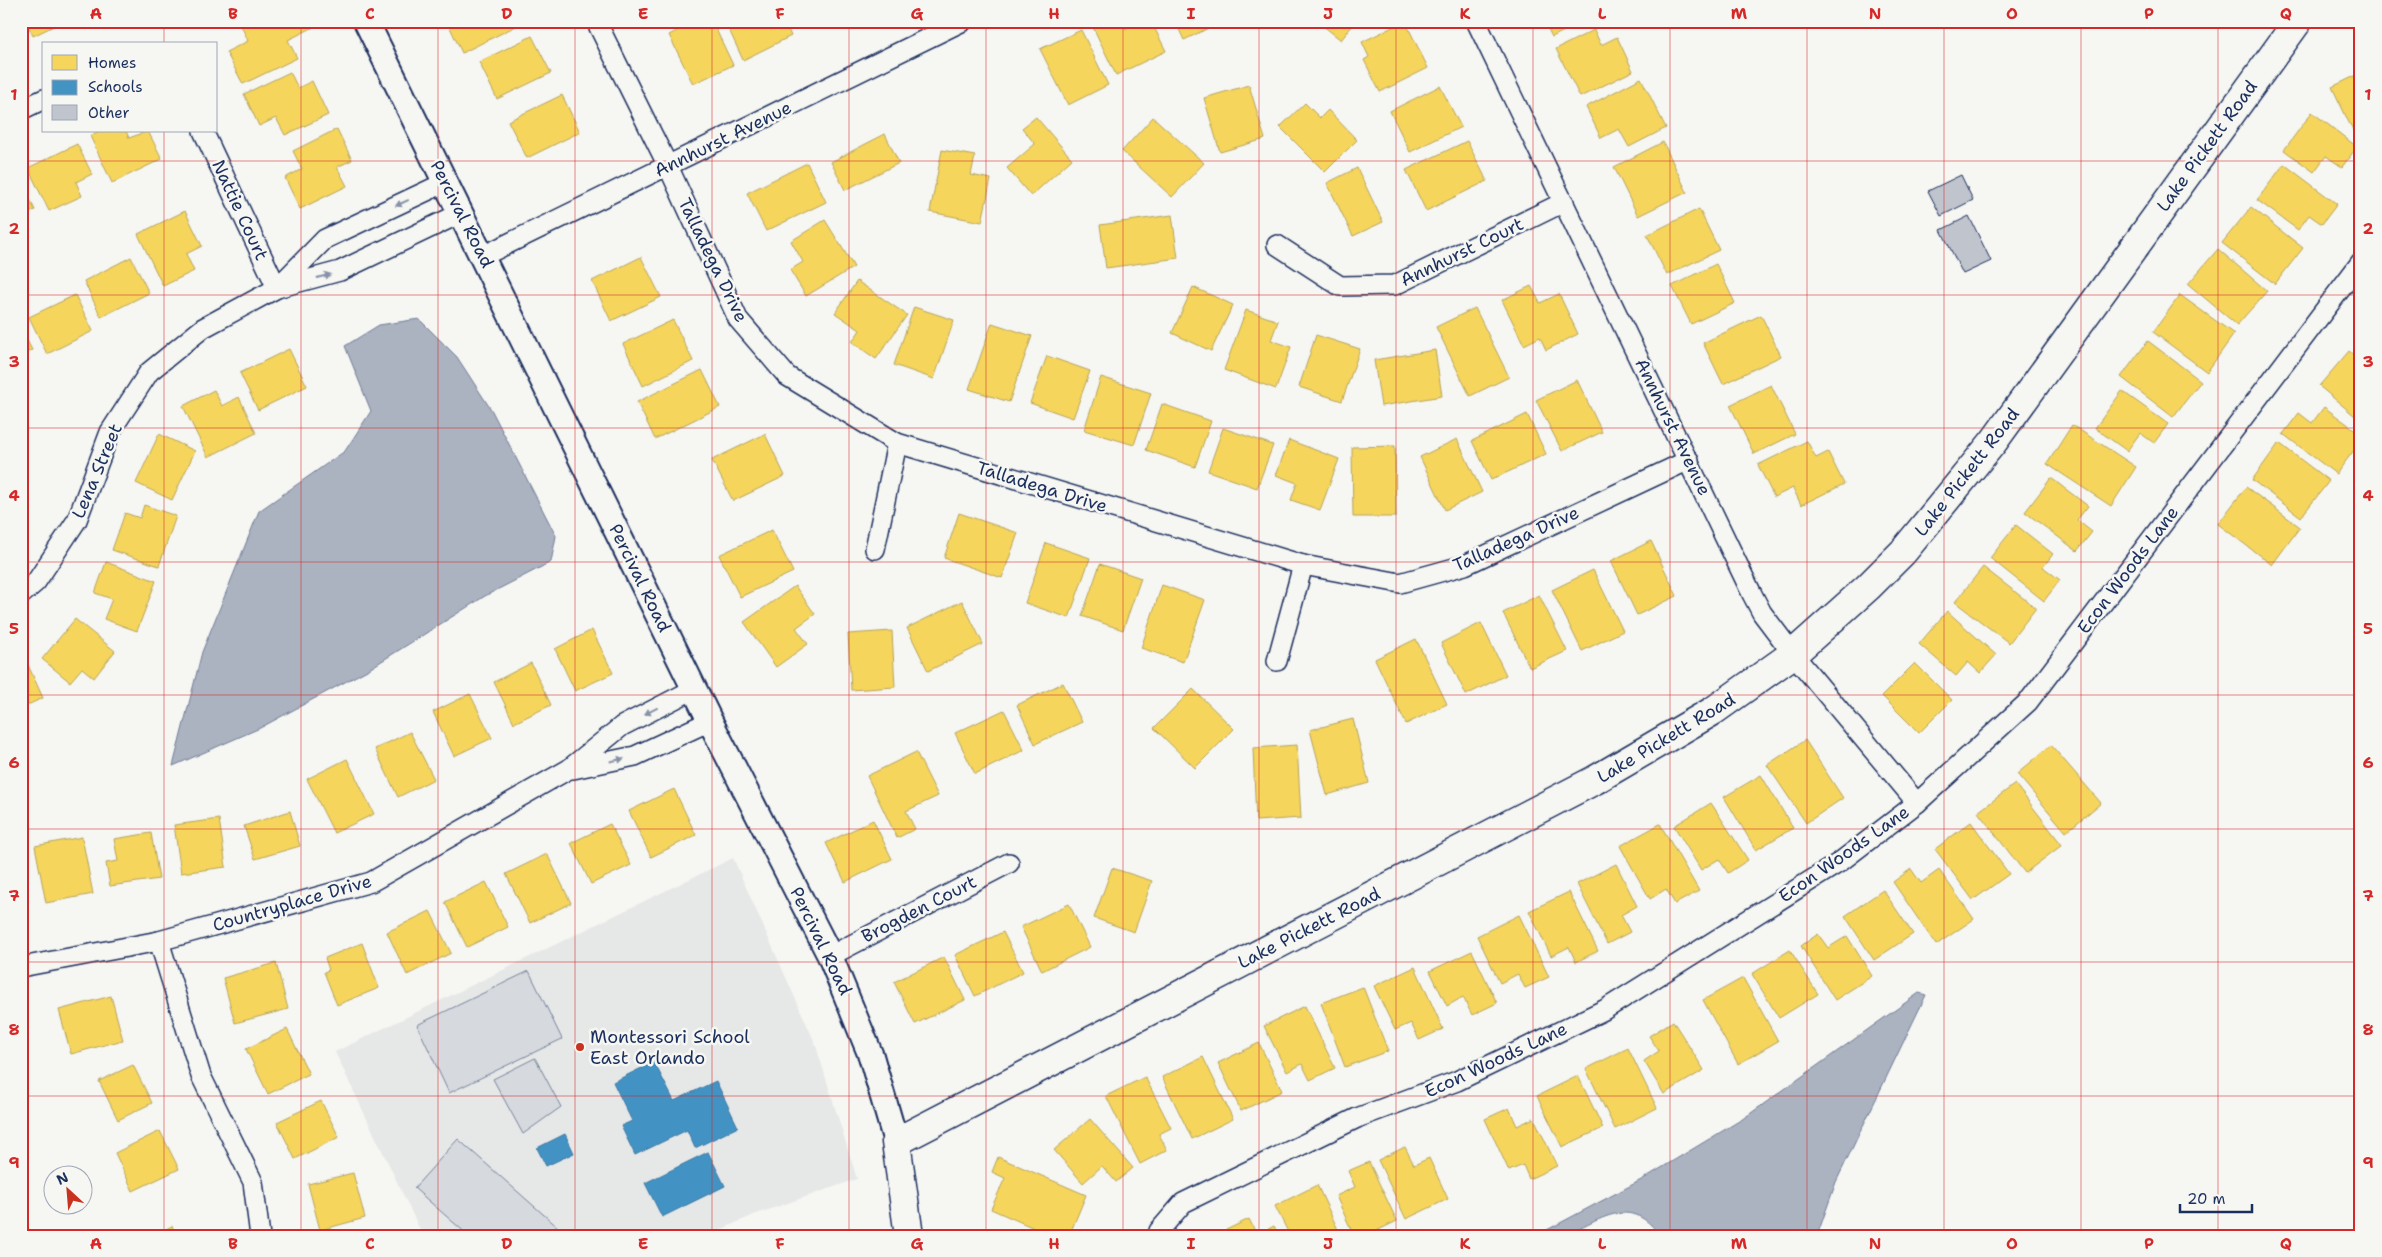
<svg xmlns="http://www.w3.org/2000/svg" width="2382" height="1257" viewBox="0 0 2382 1257" font-family="'Shantell Sans',sans-serif">
<style>
.built{fill:#e6e7e7}
.green{fill:#d6d9dd;stroke:#78849e}
.water{fill:#abb2c0;stroke:#717e99}
.homes{fill:#f6d55c;stroke:#b4a35d}
.schools{fill:#4393c3;stroke:#3775a5}
.building{fill:#c0c4cd;stroke:#1b2f5e}
.lines{fill:none;stroke-linecap:round;stroke-linejoin:round}
.minor-casing{stroke:#1b2f5e;stroke-width:22}
.tertiary-casing{stroke:#1b2f5e;stroke-width:28}
.secondary-casing{stroke:#1b2f5e;stroke-width:31}
.minor{stroke:#f6f6f2;stroke-width:19}
.tertiary{stroke:#f6f6f2;stroke-width:24}
.secondary{stroke:#f6f6f2;stroke-width:28}
.oneway{fill:#8892a8}
.grid{fill:none;stroke:#d62828;stroke-width:1;stroke-opacity:0.55}
.poi-dot{fill:#c8321e;stroke:#f6f6f2;stroke-width:2}
.labels{text-anchor:middle;dominant-baseline:central;stroke-width:5;stroke-linejoin:round;paint-order:stroke}
.street-label{font-size:18px;fill:#1b2f5e;stroke:#f6f6f2}
.poi-label{font-size:18px;fill:#1b2f5e;stroke:#f6f6f2;text-anchor:start}
.neatline{fill:none;stroke:#d62828;stroke-width:2}
.grid-label{font-size:16px;text-anchor:middle;font-weight:bold;fill:#d62828}
</style>
<rect width="100%" height="100%" fill="#f6f6f2"/>
<filter id="ink" filterUnits="userSpaceOnUse"><feTurbulence type="fractalNoise" baseFrequency=".02" numOctaves="2"/><feDisplacementMap in="SourceGraphic" scale="10" xChannelSelector="R" yChannelSelector="G"/><feConvolveMatrix kernelMatrix="1 2 1 2 8 2 1 2 1" color-interpolation-filters="sRGB"/></filter>
<g filter="url(#ink)">
<polygon class="built" points="733,858 815,1043 857,1179 756,1214 706,1236 569,1236 560,1229 554,1236 423,1236 335,1052"/>
<g class="green">
<polygon points="529,971 562,1039 449,1093 417,1025"/>
<polygon points="535,1058 561,1107 523,1134 493,1079"/>
<polygon points="458,1139 560,1229 554,1236 469,1236 414,1188"/>
</g>
<g class="water">
<polygon points="419,319 457,357 492,411 556,536 551,562 485,596 369,669 260,728 173,766 202,652 259,511 345,451 371,411 345,346 379,325"/>
<path d="M 1919,993 L 1926,995 L 1836,1182 L 1817,1236 L 1660,1236 C 1620,1177 1574,1253 1545,1231 L 1643,1179 L 1744,1118 Z"/>
</g>
<g class="homes">
<polygon points="26,21 64,21 33,36"/>
<polygon points="244,21 309,21 312,28 288,40 297,58 243,84 226,52 248,41 240,23"/>
<polygon points="447,21 526,21 462,53"/>
<polygon points="696,21 712,21 733,65 693,84 669,35"/>
<polygon points="725,21 784,21 791,36 743,60"/>
<polygon points="811,21 822,21 813,26"/>
<polygon points="1100,21 1122,21 1125,29 1141,21 1151,21 1166,51 1116,75 1092,25"/>
<polygon points="1175,21 1223,21 1184,40"/>
<polygon points="1237,21 1262,21 1238,26"/>
<polygon points="1317,21 1356,21 1341,40"/>
<polygon points="1405,21 1428,68 1380,92 1364,60 1369,57 1362,42"/>
<polygon points="1544,21 1584,21 1552,37"/>
<polygon points="1081,30 1108,85 1068,105 1040,49"/>
<polygon points="1594,30 1601,45 1617,37 1633,71 1580,97 1556,49"/>
<polygon points="532,36 551,73 497,99 479,62"/>
<polygon points="290,72 298,88 312,81 328,115 285,135 276,118 259,126 244,94"/>
<polygon points="2361,73 2361,128 2353,131 2332,87"/>
<polygon points="1641,78 1666,128 1629,147 1619,129 1601,138 1586,107"/>
<polygon points="1249,85 1265,139 1220,152 1204,98"/>
<polygon points="1440,86 1461,127 1410,152 1390,111"/>
<polygon points="562,95 580,132 527,158 508,121"/>
<polygon points="1305,103 1320,118 1328,110 1357,140 1325,172 1280,127"/>
<polygon points="2312,112 2357,147 2342,167 2326,156 2314,172 2284,150"/>
<polygon points="1036,117 1072,159 1031,196 1007,168 1035,144 1022,128"/>
<polygon points="1153,117 1204,163 1172,197 1122,151"/>
<polygon points="337,129 352,160 337,167 347,186 300,209 285,178 302,169 293,151"/>
<polygon points="99,131 126,131 129,138 148,131 162,159 112,183 90,136"/>
<polygon points="885,134 899,163 845,190 831,162"/>
<polygon points="1467,141 1487,181 1426,211 1406,170"/>
<polygon points="1663,142 1687,192 1638,216 1614,167"/>
<polygon points="77,144 92,174 76,182 82,196 49,211 28,168"/>
<polygon points="942,150 975,156 971,175 991,179 982,222 930,212"/>
<polygon points="807,163 826,202 766,231 747,193"/>
<polygon points="2284,164 2337,204 2322,224 2309,215 2298,230 2257,200"/>
<polygon points="1357,168 1383,222 1353,236 1327,183"/>
<polygon points="21,182 35,210 21,217"/>
<polygon points="2251,207 2303,248 2275,284 2222,243"/>
<polygon points="1699,209 1719,250 1667,275 1647,235"/>
<polygon points="185,211 202,246 186,254 194,271 163,286 138,234"/>
<polygon points="1172,215 1178,258 1106,268 1100,225"/>
<polygon points="21,220 27,231 21,234"/>
<polygon points="825,220 854,267 806,296 790,270 803,262 791,241"/>
<polygon points="2218,249 2267,291 2237,325 2188,284"/>
<polygon points="131,257 149,293 101,317 84,281"/>
<polygon points="641,257 661,297 611,321 592,281"/>
<polygon points="1716,264 1735,303 1691,324 1672,286"/>
<polygon points="857,281 907,315 876,359 852,342 860,330 835,313"/>
<polygon points="1531,286 1540,303 1559,294 1578,334 1546,350 1540,337 1524,345 1502,300"/>
<polygon points="1193,287 1233,305 1211,351 1172,333"/>
<polygon points="75,295 93,331 47,354 29,317"/>
<polygon points="2180,295 2234,334 2207,372 2153,332"/>
<polygon points="914,307 954,320 934,379 894,365"/>
<polygon points="1475,308 1509,377 1470,396 1436,327"/>
<polygon points="1246,310 1278,321 1271,340 1291,347 1276,389 1224,370"/>
<polygon points="1761,315 1781,356 1723,384 1703,343"/>
<polygon points="673,320 693,361 643,386 623,344"/>
<polygon points="992,323 1032,336 1009,402 969,389"/>
<polygon points="21,329 32,350 21,355"/>
<polygon points="2361,334 2361,348 2354,342"/>
<polygon points="1316,335 1360,349 1342,401 1299,387"/>
<polygon points="2148,341 2201,381 2173,417 2121,377"/>
<polygon points="289,349 307,386 258,410 240,373"/>
<polygon points="1435,350 1442,396 1381,406 1374,360"/>
<polygon points="2349,351 2361,361 2361,421 2319,386"/>
<polygon points="1047,356 1090,371 1073,418 1030,403"/>
<polygon points="702,370 720,407 655,439 637,402"/>
<polygon points="1101,377 1151,393 1134,445 1084,430"/>
<polygon points="1577,380 1602,432 1562,451 1536,400"/>
<polygon points="1771,385 1795,434 1754,454 1730,405"/>
<polygon points="214,390 222,406 239,397 256,433 208,457 183,406"/>
<polygon points="2122,391 2168,424 2154,443 2140,433 2127,451 2095,428"/>
<polygon points="1162,404 1211,421 1195,467 1146,450"/>
<polygon points="2324,407 2361,434 2361,441 2336,474 2283,434 2299,413 2312,423"/>
<polygon points="1527,414 1546,454 1491,480 1472,441"/>
<polygon points="2072,425 2136,467 2111,506 2047,464"/>
<polygon points="1223,428 1273,445 1257,488 1208,471"/>
<polygon points="159,434 195,451 172,500 136,483"/>
<polygon points="765,434 785,476 733,501 712,460"/>
<polygon points="1457,439 1482,492 1445,510 1420,457"/>
<polygon points="1289,440 1339,459 1320,510 1291,500 1297,483 1276,475"/>
<polygon points="1807,441 1816,458 1828,452 1844,484 1801,505 1793,488 1774,497 1758,465"/>
<polygon points="2279,443 2329,481 2301,517 2252,480"/>
<polygon points="1395,446 1396,517 1353,517 1352,447"/>
<polygon points="2051,478 2088,506 2077,520 2092,532 2077,551 2025,512"/>
<polygon points="2246,487 2300,527 2272,565 2218,524"/>
<polygon points="144,505 176,516 159,566 112,550 125,513 140,518"/>
<polygon points="959,513 1018,533 1002,578 944,558"/>
<polygon points="2016,525 2053,554 2043,567 2060,580 2044,601 1990,558"/>
<polygon points="772,530 793,572 740,597 719,555"/>
<polygon points="1651,541 1677,596 1637,615 1611,561"/>
<polygon points="1046,543 1090,558 1069,618 1025,603"/>
<polygon points="106,562 156,581 137,631 104,619 112,599 95,593"/>
<polygon points="1100,564 1141,578 1123,630 1082,616"/>
<polygon points="1983,567 2036,608 2009,643 1955,602"/>
<polygon points="1593,570 1623,631 1582,651 1552,590"/>
<polygon points="1162,585 1205,600 1183,662 1141,648"/>
<polygon points="795,586 815,614 796,628 808,644 776,667 744,622"/>
<polygon points="1539,595 1567,651 1530,668 1503,613"/>
<polygon points="962,601 983,644 928,671 907,628"/>
<polygon points="1947,611 1996,655 1980,673 1968,662 1956,676 1919,644"/>
<polygon points="75,619 115,651 94,678 82,668 70,682 42,659"/>
<polygon points="1481,623 1506,675 1466,695 1441,643"/>
<polygon points="592,630 613,673 575,691 555,649"/>
<polygon points="892,631 895,687 851,690 848,634"/>
<polygon points="1416,639 1447,704 1406,724 1375,659"/>
<polygon points="531,663 551,705 514,723 494,682"/>
<polygon points="1915,663 1952,700 1919,733 1882,696"/>
<polygon points="28,665 43,698 21,708 21,668"/>
<polygon points="1063,683 1082,722 1035,744 1017,705"/>
<polygon points="1193,689 1234,729 1195,768 1154,728"/>
<polygon points="470,694 492,738 454,756 433,712"/>
<polygon points="1004,710 1024,750 975,774 955,733"/>
<polygon points="1353,719 1369,783 1327,795 1310,730"/>
<polygon points="410,732 434,779 398,797 375,749"/>
<polygon points="1805,740 1843,798 1806,823 1767,765"/>
<polygon points="1297,745 1301,818 1256,821 1253,748"/>
<polygon points="2051,745 2101,803 2066,832 2017,774"/>
<polygon points="916,752 938,796 906,811 915,829 897,838 867,776"/>
<polygon points="347,759 374,814 334,833 307,779"/>
<polygon points="1761,775 1793,828 1756,850 1724,797"/>
<polygon points="2015,784 2062,845 2025,873 1978,812"/>
<polygon points="674,789 696,835 651,857 629,811"/>
<polygon points="1711,803 1748,860 1728,873 1719,859 1701,870 1674,826"/>
<polygon points="290,811 300,846 255,859 244,826"/>
<polygon points="219,819 226,867 181,873 174,825"/>
<polygon points="873,820 892,859 845,882 826,843"/>
<polygon points="1971,822 2009,874 1973,900 1935,849"/>
<polygon points="610,824 631,865 591,884 571,843"/>
<polygon points="1660,824 1699,891 1675,904 1666,889 1650,899 1620,846"/>
<polygon points="151,833 159,879 110,886 106,863 118,861 114,839"/>
<polygon points="82,837 93,894 46,903 35,846"/>
<polygon points="547,854 571,903 530,923 506,874"/>
<polygon points="1616,864 1637,906 1621,915 1630,932 1607,944 1577,884"/>
<polygon points="1112,868 1152,881 1134,932 1094,918"/>
<polygon points="1911,869 1921,883 1939,870 1974,919 1936,945 1893,882"/>
<polygon points="486,882 508,927 467,947 445,902"/>
<polygon points="1883,890 1913,934 1874,960 1845,916"/>
<polygon points="1569,892 1598,951 1576,962 1569,947 1551,956 1529,911"/>
<polygon points="1069,904 1090,947 1042,971 1021,927"/>
<polygon points="430,911 451,953 407,975 387,932"/>
<polygon points="1519,915 1549,977 1525,988 1518,974 1500,983 1477,936"/>
<polygon points="1003,932 1023,972 975,996 955,955"/>
<polygon points="1818,934 1828,948 1847,936 1872,976 1835,1000 1801,946"/>
<polygon points="362,943 379,988 337,1005 324,972 329,970 325,958"/>
<polygon points="1790,950 1818,994 1779,1018 1752,974"/>
<polygon points="1472,951 1497,1003 1472,1015 1463,997 1447,1006 1430,971"/>
<polygon points="944,957 965,1000 915,1024 894,982"/>
<polygon points="276,963 288,1009 235,1023 223,978"/>
<polygon points="1415,967 1443,1029 1419,1040 1411,1023 1395,1030 1374,986"/>
<polygon points="1743,978 1778,1041 1738,1064 1703,1000"/>
<polygon points="1363,987 1388,1051 1345,1067 1321,1003"/>
<polygon points="111,996 123,1040 71,1054 59,1010"/>
<polygon points="1305,1006 1335,1068 1310,1080 1302,1064 1287,1072 1264,1026"/>
<polygon points="1673,1021 1704,1070 1664,1094 1644,1061 1659,1051 1649,1036"/>
<polygon points="287,1029 309,1074 268,1094 246,1049"/>
<polygon points="1259,1043 1282,1091 1241,1111 1218,1063"/>
<polygon points="1628,1048 1657,1108 1615,1129 1586,1069"/>
<polygon points="1203,1057 1233,1119 1192,1139 1162,1077"/>
<polygon points="133,1065 152,1103 118,1120 99,1081"/>
<polygon points="1578,1076 1603,1128 1562,1147 1537,1096"/>
<polygon points="1145,1077 1171,1128 1159,1134 1167,1150 1140,1164 1106,1096"/>
<polygon points="321,1101 339,1137 295,1159 277,1122"/>
<polygon points="1509,1108 1517,1126 1534,1118 1557,1166 1529,1179 1523,1165 1509,1171 1485,1119"/>
<polygon points="1090,1119 1133,1168 1116,1182 1102,1166 1083,1183 1054,1150"/>
<polygon points="160,1131 179,1169 133,1191 115,1153"/>
<polygon points="1405,1147 1414,1165 1429,1158 1448,1199 1406,1219 1378,1160"/>
<polygon points="998,1157 1086,1195 1069,1236 1052,1236 991,1209 1005,1178 992,1172"/>
<polygon points="1369,1162 1397,1221 1366,1236 1354,1236 1336,1196 1355,1187 1348,1171"/>
<polygon points="353,1173 365,1218 320,1230 308,1184"/>
<polygon points="1317,1185 1341,1236 1290,1236 1275,1206"/>
<polygon points="21,1214 32,1236 21,1236"/>
<polygon points="1249,1219 1257,1235 1274,1226 1279,1236 1228,1236 1226,1230"/>
<polygon points="172,1226 177,1236 152,1236"/>
</g>
<g class="schools">
<polygon points="654,1062 674,1101 716,1081 738,1127 695,1148 687,1130 635,1155 621,1126 632,1121 613,1082"/>
<polygon points="565,1134 574,1153 546,1166 537,1148"/>
<polygon points="708,1152 725,1186 662,1217 645,1183"/>
</g>
<g class="building">
<polygon points="1961,175 1973,200 1941,216 1928,191"/>
<polygon points="1969,216 1991,261 1963,274 1941,230"/>
</g>
<g class="lines">
<g class="minor-casing">
<g id="minor">
<polyline points="596,21 668,166 738,319 787,376 897,443 1303,565 1400,583 1465,565 1689,460"/>
<polyline points="1476,21 1752,594 1762,613 1793,654 1917,803"/>
<polyline points="21,110 44,99"/>
<polyline points="203,131 277,288"/>
<polyline points="1277,245 1340,286 1395,285 1564,202"/>
<polyline points="483,256 963,21"/>
<polyline points="278,287 325,239 446,182"/>
<polyline points="875,549 897,443"/>
<polyline points="21,595 36,582 77,520 110,432 149,372 203,328 277,288 340,271 461,213"/>
<polyline points="1277,661 1303,565"/>
<polyline points="573,769 635,756 710,721"/>
<polyline points="159,941 201,1076 253,1182 260,1236"/>
<polyline points="830,956 1009,863"/>
<polyline points="21,967 159,941 371,882 569,769 622,726 694,689"/>
<polyline points="1158,1236 1159,1231 1183,1203 1357,1118 1457,1081 1604,1010 1840,862 1917,803 2028,702 2361,262"/>
</g>
</g>
<g class="tertiary-casing">
<polyline id="tertiary" points="366,21 710,721 830,956 871,1056 896,1142"/>
</g>
<g class="secondary-casing">
<polyline id="secondary" points="909,1236 896,1142 1595,780 1713,711 1793,654 1868,587 1903,552 1994,441 2298,21"/>
</g>
<use href="#minor" class="minor"/>
<use href="#tertiary" class="tertiary"/>
<use href="#secondary" class="secondary"/>
</g>
<defs><path id="oneway-solid" d="M-6-.8H1V-3.2L6.5 0L1 3.2V.8H-6Z" transform="scale(1.25)"/></defs>
<g class="oneway">
<use href="#oneway-solid" transform="translate(402 203) rotate(155)"/>
<use href="#oneway-solid" transform="translate(324 276) rotate(-15)"/>
<use href="#oneway-solid" transform="translate(651 711) rotate(153)"/>
<use href="#oneway-solid" transform="translate(617 760) rotate(-12)"/>
</g>
</g>
<path class="grid" d="M 164,21 L 164,44M 301,21 L 301,1236M 438,21 L 438,1236M 575,21 L 575,1236M 712,21 L 712,1236M 849,21 L 849,1236M 986,21 L 986,1236M 1123,21 L 1123,1236M 1259,21 L 1259,1236M 1396,21 L 1396,1236M 1533,21 L 1533,1236M 1670,21 L 1670,1236M 1807,21 L 1807,1236M 1944,21 L 1944,1236M 2081,21 L 2081,1236M 2218,21 L 2218,1236M 164,131 L 164,1236M 21,161 L 2361,161M 21,295 L 2361,295M 21,428 L 2361,428M 21,562 L 2361,562M 21,695 L 2361,695M 21,829 L 2361,829M 21,962 L 2361,962M 21,1096 L 2361,1096"/>
<circle class="poi-dot" cx="580" cy="1047" r="5"/>
<g class="labels">
<g class="street-label">
<text transform="translate(723 139) rotate(-26)">Annhurst Avenue</text>
<text transform="translate(2207 146) rotate(-54)">Lake Pickett Road</text>
<text transform="translate(240 210) rotate(65)">Nattie Court</text>
<text transform="translate(462 214) rotate(63)">Percival Road</text>
<text transform="translate(1462 252) rotate(-26)">Annhurst Court</text>
<text transform="translate(713 260) rotate(64)">Talladega Drive</text>
<text transform="translate(1673 427) rotate(64)">Annhurst Avenue</text>
<text transform="translate(97 471) rotate(-67)">Lena Street</text>
<text transform="translate(1967 472) rotate(-52)">Lake Pickett Road</text>
<text transform="translate(1042 487) rotate(17)">Talladega Drive</text>
<text transform="translate(1516 539) rotate(-24)">Talladega Drive</text>
<text transform="translate(2128 570) rotate(-53)">Econ Woods Lane</text>
<text transform="translate(640 578) rotate(64)">Percival Road</text>
<text transform="translate(1666 738) rotate(-31)">Lake Pickett Road</text>
<text transform="translate(1844 854) rotate(-35)">Econ Woods Lane</text>
<text transform="translate(292 903) rotate(-16)">Countryplace Drive</text>
<text transform="translate(919 909) rotate(-27)">Brogden Court</text>
<text transform="translate(1309 928) rotate(-27)">Lake Pickett Road</text>
<text transform="translate(821 941) rotate(64)">Percival Road</text>
<text transform="translate(1496 1060) rotate(-25)">Econ Woods Lane</text>
</g>
<g class="poi-label">
<text x="590" y="1037">Montessori School<tspan x="590" dy="21">East Orlando</tspan></text>
</g>
</g>
<rect width="2382" height="1257" fill="none" stroke="#f6f6f2" stroke-width="55"/>
<rect x="42" y="42" width="175" height="90" fill="#f6f6f2" stroke="#9ea6b7"/>
<rect x="52" y="55" width="25" height="15" fill="#f6d55c" stroke="#9ea6b7"/>
<text x="88" y="68" font-size="15" fill="#1b2f5e">Homes</text>
<rect x="52" y="80" width="25" height="15" fill="#4393c3" stroke="#9ea6b7"/>
<text x="88" y="92" font-size="15" fill="#1b2f5e">Schools</text>
<rect x="52" y="105" width="25" height="15" fill="#c0c4cd" stroke="#9ea6b7"/>
<text x="88" y="118" font-size="15" fill="#1b2f5e">Other</text>
<g transform="translate(68 1190) rotate(334)"><circle r="24" fill="#f6f6f2" stroke="#9ea6b7"/>
<path d="M0-4L9 19L0 12L-9 19Z" fill="#c8321e"/>
<text y="-8" font-size="14" font-weight="bold" text-anchor="middle" fill="#1b2f5e">N</text>
</g>
<path d="M2180 1204v8h72v-8" fill="none" stroke="#1b2f5e" stroke-width="2.5"/>
<text x="2187" y="1204" font-size="15" fill="#1b2f5e" stroke="#f6f6f2" stroke-width="4" paint-order="stroke">20 m</text>
<rect x="28" y="28" width="2326" height="1202" class="neatline"/>
<g class="grid-label">
<text x="96" y="19">A</text>
<text x="233" y="19">B</text>
<text x="370" y="19">C</text>
<text x="507" y="19">D</text>
<text x="643" y="19">E</text>
<text x="780" y="19">F</text>
<text x="917" y="19">G</text>
<text x="1054" y="19">H</text>
<text x="1191" y="19">I</text>
<text x="1328" y="19">J</text>
<text x="1465" y="19">K</text>
<text x="1602" y="19">L</text>
<text x="1739" y="19">M</text>
<text x="1875" y="19">N</text>
<text x="2012" y="19">O</text>
<text x="2149" y="19">P</text>
<text x="2286" y="19">Q</text>
<text x="14" y="100">1</text>
<text x="2368" y="100">1</text>
<text x="14" y="234">2</text>
<text x="2368" y="234">2</text>
<text x="14" y="367">3</text>
<text x="2368" y="367">3</text>
<text x="14" y="501">4</text>
<text x="2368" y="501">4</text>
<text x="14" y="634">5</text>
<text x="2368" y="634">5</text>
<text x="14" y="768">6</text>
<text x="2368" y="768">6</text>
<text x="14" y="901">7</text>
<text x="2368" y="901">7</text>
<text x="14" y="1035">8</text>
<text x="2368" y="1035">8</text>
<text x="14" y="1168">9</text>
<text x="2368" y="1168">9</text>
<text x="96" y="1249">A</text>
<text x="233" y="1249">B</text>
<text x="370" y="1249">C</text>
<text x="507" y="1249">D</text>
<text x="643" y="1249">E</text>
<text x="780" y="1249">F</text>
<text x="917" y="1249">G</text>
<text x="1054" y="1249">H</text>
<text x="1191" y="1249">I</text>
<text x="1328" y="1249">J</text>
<text x="1465" y="1249">K</text>
<text x="1602" y="1249">L</text>
<text x="1739" y="1249">M</text>
<text x="1875" y="1249">N</text>
<text x="2012" y="1249">O</text>
<text x="2149" y="1249">P</text>
<text x="2286" y="1249">Q</text>
</g>
</svg>
